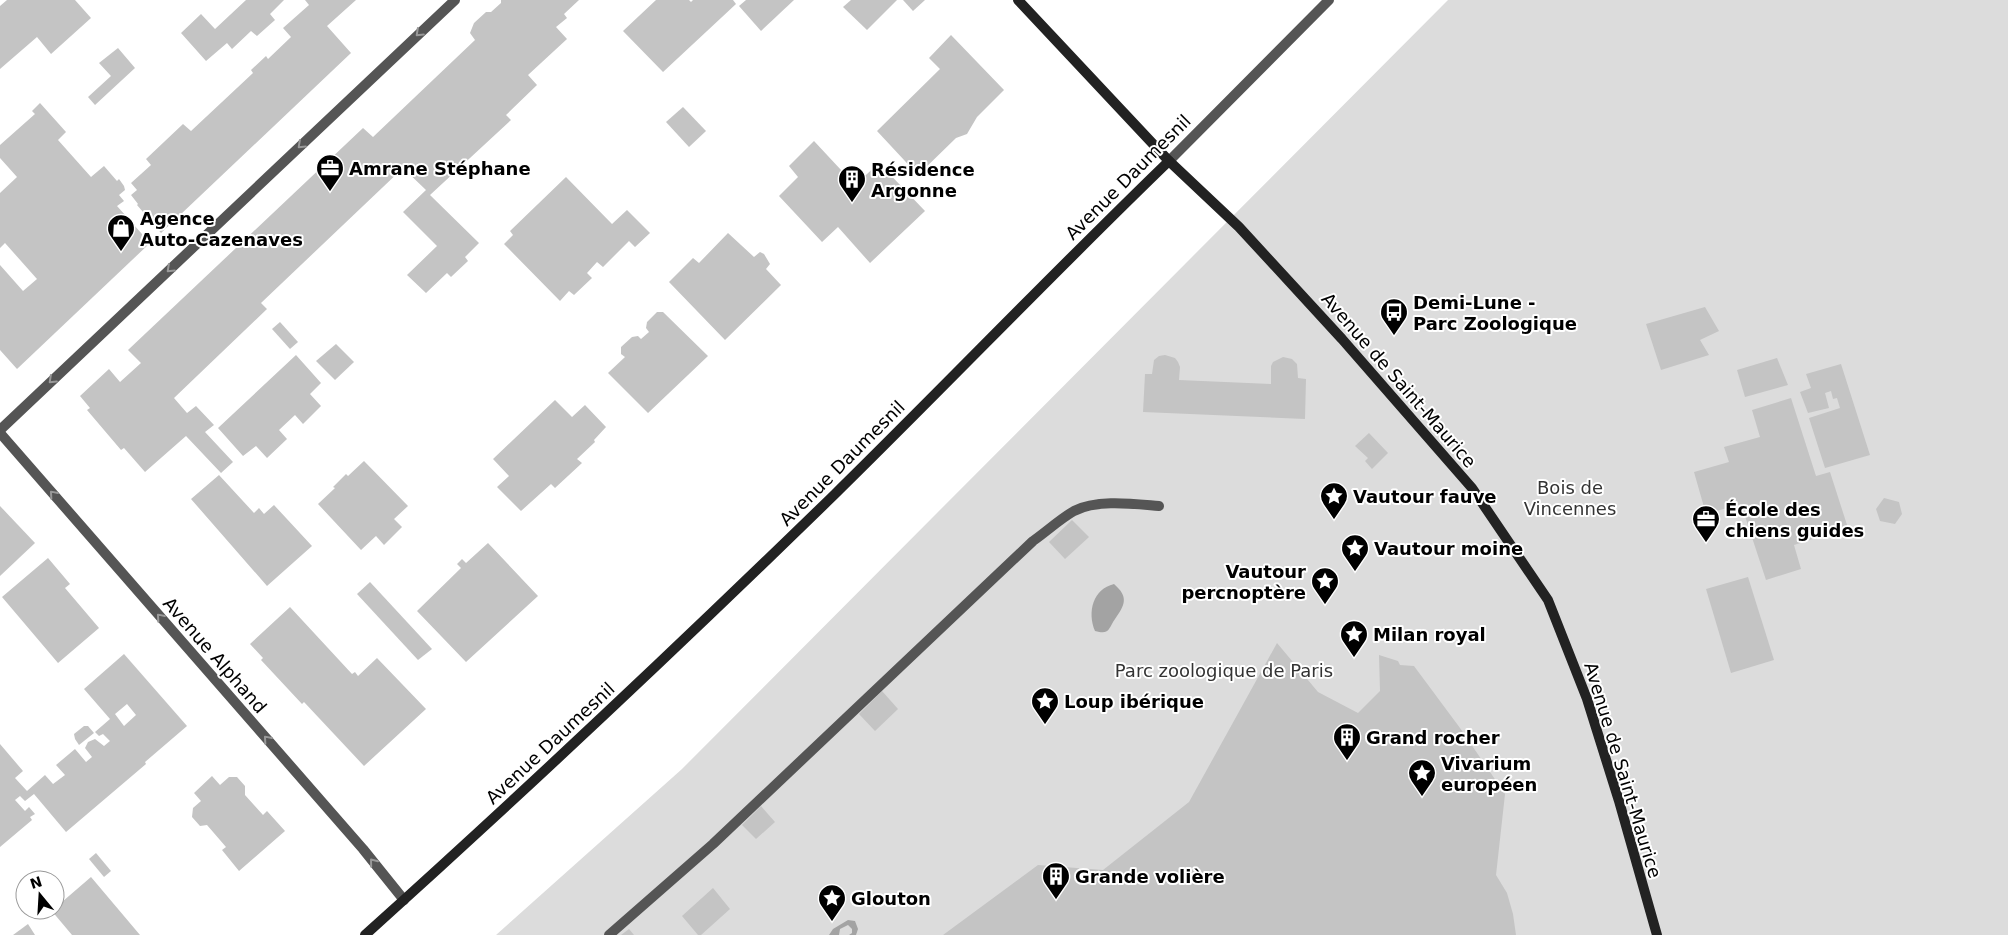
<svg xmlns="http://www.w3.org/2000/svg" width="2008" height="935" viewBox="0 0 2008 935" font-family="'DejaVu Sans',sans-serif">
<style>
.green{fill:#dcdcdc}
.water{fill:#a3a3a3}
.building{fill:#c4c4c4;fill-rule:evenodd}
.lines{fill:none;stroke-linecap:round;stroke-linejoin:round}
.service{stroke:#555;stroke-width:10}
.minor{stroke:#555;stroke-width:10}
.tertiary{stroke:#555;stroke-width:10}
.secondary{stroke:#222;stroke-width:10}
.oneway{stroke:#999}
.labels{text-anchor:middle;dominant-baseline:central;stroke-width:4;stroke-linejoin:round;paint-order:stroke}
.poi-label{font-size:18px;font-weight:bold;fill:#000;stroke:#fff;text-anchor:start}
.street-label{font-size:18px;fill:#000;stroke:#fff}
.park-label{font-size:18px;fill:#333;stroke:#fff}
</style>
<rect width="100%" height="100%" fill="#fff"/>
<polygon class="green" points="1448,0 2008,0 2008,935 496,935 682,769"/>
<g class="water">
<path d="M 1114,584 C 1129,597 1125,605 1115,619 C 1108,629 1110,635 1095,631 C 1087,612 1093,589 1114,584 Z"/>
<polygon points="848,920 855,921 858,929 856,935 849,935 852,933 852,929 848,925 840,929 839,935 829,935 833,929"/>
</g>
<g class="building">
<polygon points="7,0 75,0 91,18 51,54 37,37 0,69 0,6"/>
<polygon points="246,0 284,0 270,14 275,20 257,36 251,31 232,49 227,43 206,61 181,33 201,14 215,29"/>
<polygon points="305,0 356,0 327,26 351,53 161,233 137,205 138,204 131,195 137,190 131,183 151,165 146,159 183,124 191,131 253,73 251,70 266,56 268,59 291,37 283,28 309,5"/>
<polygon points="501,0 579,0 564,14 567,18 556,27 567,39 528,75 537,85 506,115 511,120 430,195 479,243 465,257 468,261 451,277 447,273 426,293 407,275 437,246 403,212 426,190 403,168 261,303 267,309 174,398 187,413 196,406 214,425 205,432 233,462 221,473 186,436 145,472 124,448 121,450 87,410 90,408 80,396 109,369 120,382 141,363 128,350 363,128 373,137 475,40 470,33 474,23 486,12 491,12 501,3"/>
<polygon points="656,0 689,0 691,2 693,0 733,0 736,4 663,72 623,31"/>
<polygon points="746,0 794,0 761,31 739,6"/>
<polygon points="851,0 897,0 867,30 843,7"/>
<polygon points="903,0 925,0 913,11"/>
<polygon points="951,35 1004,90 977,117 967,134 956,138 918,175 877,131 940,69 929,58"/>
<polygon points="118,48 135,68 95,105 88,97 111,76 99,63"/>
<polygon points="40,103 66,132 58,140 91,177 104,166 117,181 119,179 124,186 125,190 119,195 124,201 117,206 150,243 17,369 0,350 0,265 23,291 37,279 5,243 0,248 0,193 17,177 0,158 0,145 35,114 32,111"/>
<polygon points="683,107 706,131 689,147 666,122"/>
<polygon points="814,141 855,185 879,163 925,211 870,263 838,227 822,242 779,196 798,177 789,166"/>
<polygon points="566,177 612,224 627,210 650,233 635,247 629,241 603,267 597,262 587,273 592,278 574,295 569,291 560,301 504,244 513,235 510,231"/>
<polygon points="728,233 754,257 760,252 764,254 770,264 766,269 781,285 725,340 669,282 693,258 699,263"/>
<polygon points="1705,307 1719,331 1700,340 1709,355 1661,370 1646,324"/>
<polygon points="657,312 663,312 708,356 648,413 608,373 625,357 621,354 621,347 632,337 638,336 641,339 649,332 646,328 647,322"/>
<polygon points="280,322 298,342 290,349 272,329"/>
<polygon points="336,344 354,362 335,380 316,361"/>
<polygon points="296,355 321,383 310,394 321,406 303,424 295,415 279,430 287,439 267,458 256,446 243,456 218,428"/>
<polygon points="1165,355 1175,358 1178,362 1180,367 1179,380 1271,384 1271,366 1273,362 1283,357 1292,359 1297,364 1298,378 1306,379 1305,419 1143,412 1145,374 1152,374 1154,360 1159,356"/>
<polygon points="1777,358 1788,385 1745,397 1737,370"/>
<polygon points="1841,364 1870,455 1825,468 1809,418 1840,408 1837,398 1833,399 1831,391 1825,393 1829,408 1808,413 1800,392 1811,388 1806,374"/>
<polygon points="1791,398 1816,476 1830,472 1848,528 1794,545 1801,569 1766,580 1741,504 1706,514 1694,472 1729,462 1724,447 1760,437 1752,410"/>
<polygon points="555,400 572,417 585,405 606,427 594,440 595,442 577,459 582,463 555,488 551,484 521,511 497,487 509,476 493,459"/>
<polygon points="1369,433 1388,453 1372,469 1365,461 1368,458 1355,446"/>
<polygon points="364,461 408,506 394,519 402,527 384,545 376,536 361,550 318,504 335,488 333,487 346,474 348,476"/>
<polygon points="219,475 254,513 259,508 264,514 274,505 312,546 267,586 191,499"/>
<polygon points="1884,498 1899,502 1902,514 1895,524 1880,521 1876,509"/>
<polygon points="0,506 35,543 0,576"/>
<polygon points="1072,520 1089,537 1065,559 1049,542"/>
<polygon points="488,543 538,596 466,662 417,611 461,568 457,564 462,559 466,563"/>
<polygon points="48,558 70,584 65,588 99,628 58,663 2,597"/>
<polygon points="1748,577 1774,660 1731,673 1706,589"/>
<polygon points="370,582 432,649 418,660 357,594"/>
<polygon points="290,607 352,674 355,672 358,676 377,658 426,709 364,766 304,702 302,704 261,660 263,658 250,644"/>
<polygon points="1277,643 1318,692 1358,713 1380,691 1379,655 1398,661 1400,665 1414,666 1460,728 1505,794 1496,875 1507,893 1513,914 1516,935 943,935 1038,865 1103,870 1189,802"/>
<path d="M 124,654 L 187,726 L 145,762 L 146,764 L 66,832 L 34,794 L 25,801 L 20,796 L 15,800 L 25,811 L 29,807 L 35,814 L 30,817 L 32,820 L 0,847 L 0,744 L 23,771 L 15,778 L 27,791 L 45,775 L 53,784 L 65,775 L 56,765 L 75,749 L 86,762 L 92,757 L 85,748 L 88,742 L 95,739 L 104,746 L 110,741 L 103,734 L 99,736 L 95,732 L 110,719 L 84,689 ZM 127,704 L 136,715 L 124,726 L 115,714 Z"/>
<polygon points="882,691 898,709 875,731 859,714"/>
<polygon points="84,726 88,726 94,733 79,745 75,739 74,734"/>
<polygon points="212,776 220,785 229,777 237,777 245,786 245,795 263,815 267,811 285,831 239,871 222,850 226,847 207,825 200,826 192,817 193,808 201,801 194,793"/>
<polygon points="761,806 775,822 756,839 742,825"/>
<polygon points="96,853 111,871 104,877 89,859"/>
<polygon points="91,877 140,935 72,935 51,910 55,910 55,908"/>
<polygon points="713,888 730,909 701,935 698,935 682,916"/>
<polygon points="28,924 35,935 13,935"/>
<polygon points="629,929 634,935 621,935"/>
</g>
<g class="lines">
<path class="service" d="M 609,935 L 713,844 L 1033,541 C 1046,532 1060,519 1074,511 C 1097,499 1134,504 1159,506"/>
<g class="minor">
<polyline points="0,430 455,0"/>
<polyline points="0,433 363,849 404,900"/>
</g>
<polyline class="tertiary" points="1169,161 1329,0"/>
<g class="secondary">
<polyline points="1018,0 1169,161 1239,227 1342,339 1472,488 1548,600 1587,699 1619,801 1657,935"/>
<path d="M 365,935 C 525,791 681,644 835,494 C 947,384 1056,270 1169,161"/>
</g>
</g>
<defs><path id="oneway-chevron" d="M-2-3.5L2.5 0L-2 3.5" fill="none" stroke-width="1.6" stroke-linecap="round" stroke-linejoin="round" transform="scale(1.25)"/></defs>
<g class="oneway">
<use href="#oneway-chevron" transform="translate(419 33) rotate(137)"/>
<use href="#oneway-chevron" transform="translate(301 145) rotate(137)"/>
<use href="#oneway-chevron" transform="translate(170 269) rotate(137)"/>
<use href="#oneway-chevron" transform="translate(52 380) rotate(137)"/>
<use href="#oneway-chevron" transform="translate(53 494) rotate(-131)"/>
<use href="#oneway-chevron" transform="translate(160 617) rotate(-131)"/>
<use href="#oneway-chevron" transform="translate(267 739) rotate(-131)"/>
<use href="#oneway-chevron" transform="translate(373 862) rotate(-129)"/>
</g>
<defs>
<g id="office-pin" transform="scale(1.4375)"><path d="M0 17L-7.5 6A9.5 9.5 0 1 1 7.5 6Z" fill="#000" stroke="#fff"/><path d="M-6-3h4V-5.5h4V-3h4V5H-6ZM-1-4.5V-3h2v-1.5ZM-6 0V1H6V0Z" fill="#fff"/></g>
<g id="building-pin" transform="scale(1.4375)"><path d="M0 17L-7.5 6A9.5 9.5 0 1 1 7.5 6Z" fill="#000" stroke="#fff"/><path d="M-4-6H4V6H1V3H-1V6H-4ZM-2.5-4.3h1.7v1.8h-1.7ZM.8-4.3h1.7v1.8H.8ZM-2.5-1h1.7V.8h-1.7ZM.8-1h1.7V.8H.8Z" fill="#fff"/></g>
<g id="shop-pin" transform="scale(1.4375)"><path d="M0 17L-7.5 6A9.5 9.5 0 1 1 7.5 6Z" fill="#000" stroke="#fff"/><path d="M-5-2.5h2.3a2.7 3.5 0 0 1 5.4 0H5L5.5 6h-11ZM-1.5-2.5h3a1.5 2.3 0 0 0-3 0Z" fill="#fff"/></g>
<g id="bus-pin" transform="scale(1.4375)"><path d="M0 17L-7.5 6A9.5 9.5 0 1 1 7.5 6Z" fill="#000" stroke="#fff"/><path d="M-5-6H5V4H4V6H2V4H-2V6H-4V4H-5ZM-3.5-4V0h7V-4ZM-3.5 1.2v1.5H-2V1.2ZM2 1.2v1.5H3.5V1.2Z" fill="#fff"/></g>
<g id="sight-pin" transform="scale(1.4375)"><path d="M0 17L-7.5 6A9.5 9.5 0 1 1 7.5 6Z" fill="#000" stroke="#fff"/><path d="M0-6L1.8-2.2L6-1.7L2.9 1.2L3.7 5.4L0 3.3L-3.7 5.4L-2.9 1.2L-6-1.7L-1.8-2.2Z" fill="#fff"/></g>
</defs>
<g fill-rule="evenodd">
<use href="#office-pin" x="330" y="168"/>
<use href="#building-pin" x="852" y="179"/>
<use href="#shop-pin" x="121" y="228"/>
<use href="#bus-pin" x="1394" y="312"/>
<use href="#sight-pin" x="1334" y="496"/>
<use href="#office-pin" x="1706" y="519"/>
<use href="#sight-pin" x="1355" y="548"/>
<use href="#sight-pin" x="1325" y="581"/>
<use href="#sight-pin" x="1354" y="634"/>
<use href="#sight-pin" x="1045" y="701"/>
<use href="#building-pin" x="1347" y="737"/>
<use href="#sight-pin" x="1422" y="773"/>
<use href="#building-pin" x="1056" y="876"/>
<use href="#sight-pin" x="832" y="898"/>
</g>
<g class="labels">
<g class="poi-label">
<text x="349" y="168">Amrane Stéphane</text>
<text x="871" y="169">Résidence<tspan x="871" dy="21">Argonne</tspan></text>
<text x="140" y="218">Agence<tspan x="140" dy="21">Auto-Cazenaves</tspan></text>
<text x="1413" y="302">Demi-Lune -<tspan x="1413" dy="21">Parc Zoologique</tspan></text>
<text x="1353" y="496">Vautour fauve</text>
<text x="1725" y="509">École des<tspan x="1725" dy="21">chiens guides</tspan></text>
<text x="1374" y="548">Vautour moine</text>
<text x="1306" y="571" text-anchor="end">Vautour<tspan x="1306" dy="21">percnoptère</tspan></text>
<text x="1373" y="634">Milan royal</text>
<text x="1064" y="701">Loup ibérique</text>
<text x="1366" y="737">Grand rocher</text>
<text x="1441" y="763">Vivarium<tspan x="1441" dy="21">européen</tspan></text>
<text x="1075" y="876">Grande volière</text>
<text x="851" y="898">Glouton</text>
</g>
<g class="street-label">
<text transform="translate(1128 177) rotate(-45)">Avenue Daumesnil</text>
<text transform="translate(1399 380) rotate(49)">Avenue de Saint-Maurice</text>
<text transform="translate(842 463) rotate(-45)">Avenue Daumesnil</text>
<text transform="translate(215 655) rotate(49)">Avenue Alphand</text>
<text transform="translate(550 743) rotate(-43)">Avenue Daumesnil</text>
<text transform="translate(1623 770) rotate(73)">Avenue de Saint-Maurice</text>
</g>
<g class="park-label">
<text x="1570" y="487">Bois de<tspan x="1570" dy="21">Vincennes</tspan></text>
<text x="1224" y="670">Parc zoologique de Paris</text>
</g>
</g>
<g transform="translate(40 895) rotate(342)"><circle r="24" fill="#ffffff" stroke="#999999"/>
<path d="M0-4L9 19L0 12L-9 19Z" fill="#000000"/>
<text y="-8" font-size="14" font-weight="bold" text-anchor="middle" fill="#000000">N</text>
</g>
</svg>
